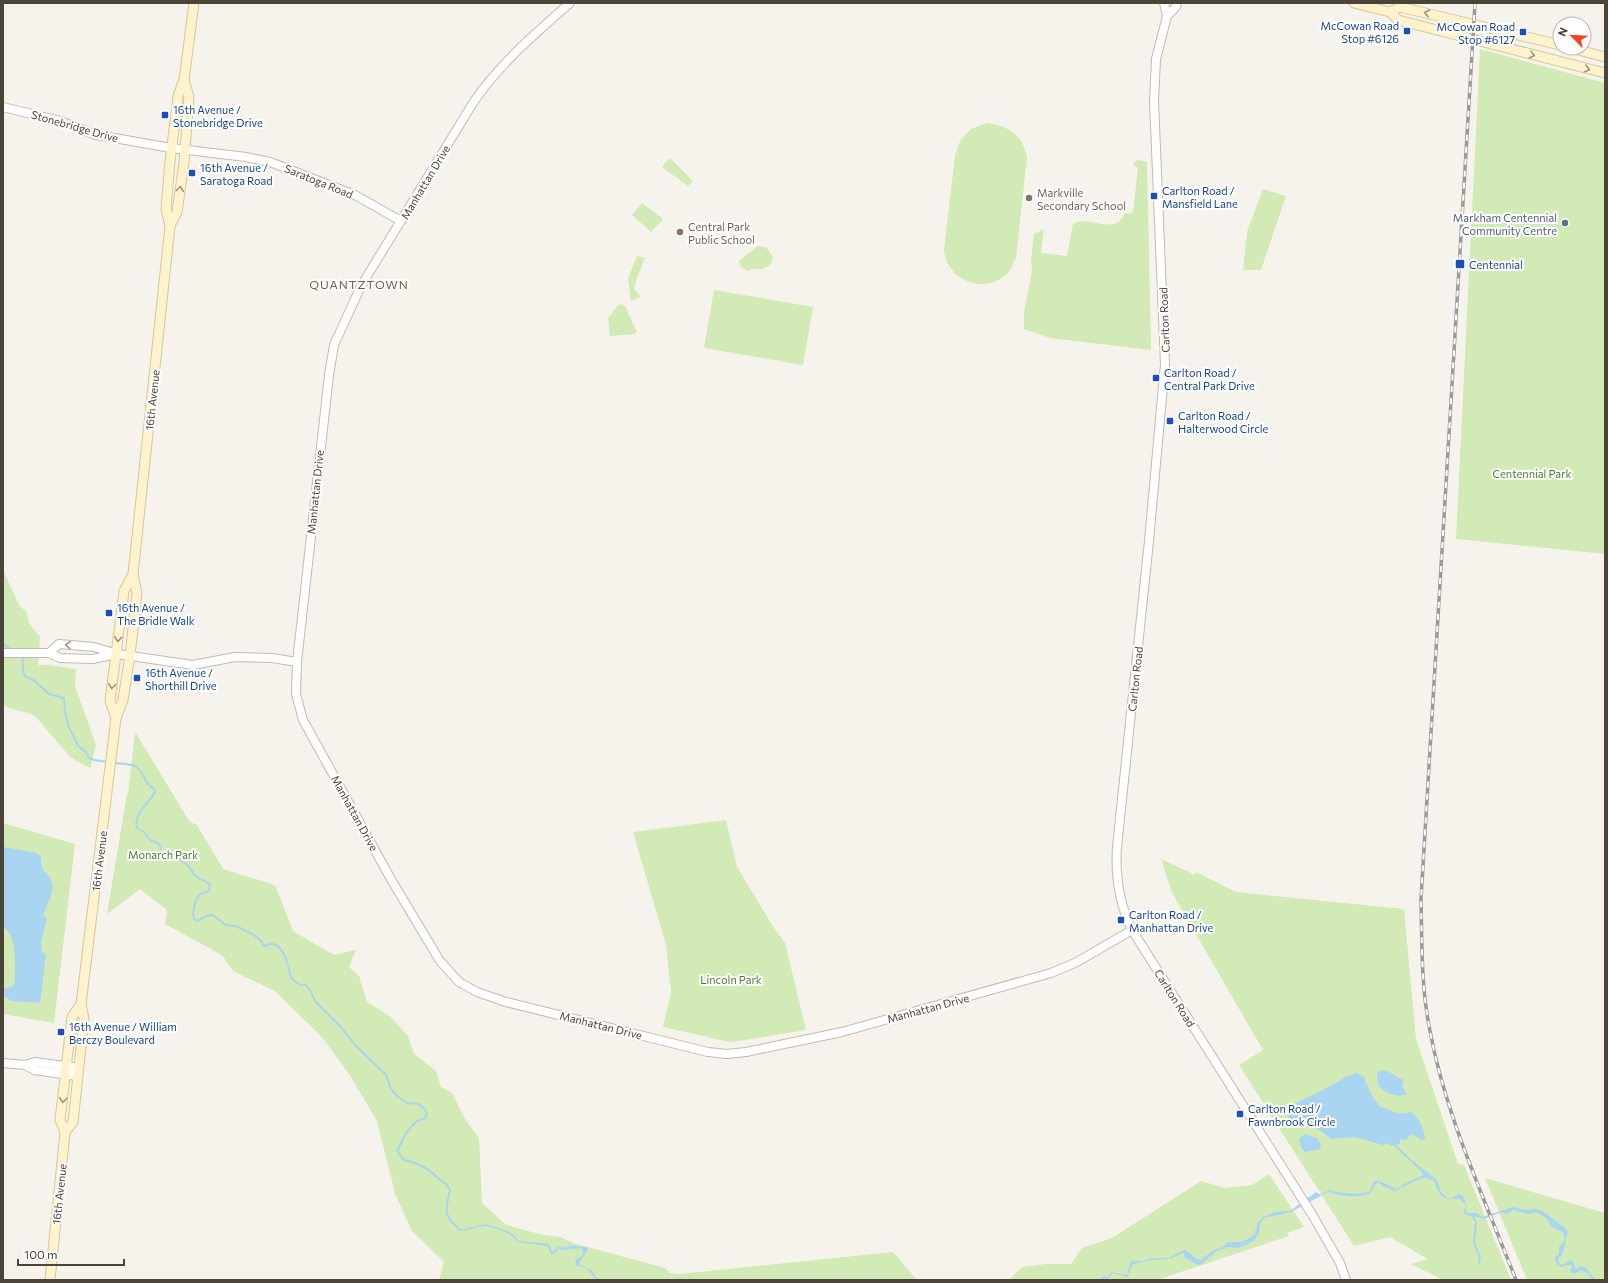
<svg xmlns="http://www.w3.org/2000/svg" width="1608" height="1283" viewBox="0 0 1608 1283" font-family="Commissioner,sans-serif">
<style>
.green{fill:#d2eab5}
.water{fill:#a9d4f2}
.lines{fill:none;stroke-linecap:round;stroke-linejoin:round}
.stream{stroke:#a9d4f2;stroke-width:2}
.tertiary-casing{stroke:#c2bbae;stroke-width:10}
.secondary-casing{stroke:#d6c79b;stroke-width:11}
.tertiary{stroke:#fff;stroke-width:8}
.secondary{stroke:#fff3cd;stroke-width:9}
.rail-casing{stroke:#9a9a9a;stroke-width:3.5}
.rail{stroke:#fff;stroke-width:2;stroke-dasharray:6;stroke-linecap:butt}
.oneway{stroke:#9c937c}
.oneway2{stroke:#9c9892}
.transit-dot{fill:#1a4fb4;stroke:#fff;stroke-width:1.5}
.education-dot{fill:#8d6e63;stroke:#fff;stroke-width:1.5}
.service-dot{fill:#5c6f8a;stroke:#fff;stroke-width:1.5}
.labels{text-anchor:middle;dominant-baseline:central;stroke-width:4;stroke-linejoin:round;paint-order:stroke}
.transit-label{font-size:11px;fill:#164399;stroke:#fff;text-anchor:start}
.street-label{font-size:11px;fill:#4b4439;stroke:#fff}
.education-label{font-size:11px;fill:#785e54;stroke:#fff;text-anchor:start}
.service-label{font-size:11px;fill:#4e5e75;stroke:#fff;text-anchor:end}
.park-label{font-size:11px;fill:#4a7f2a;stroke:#fff}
.neighbourhood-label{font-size:12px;letter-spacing:1px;fill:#6e6250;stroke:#fff}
</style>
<rect width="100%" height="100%" fill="#f6f3ec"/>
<g class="green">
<polygon points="1480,49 1605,83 1605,554 1456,539"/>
<path d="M 987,123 C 1009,127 1022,133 1027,157 L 1016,258 C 1014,261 1013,266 1011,269 C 995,292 960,287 948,264 C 945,260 945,254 944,249 L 955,156 L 960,141 L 971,129 Z"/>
<polygon points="670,158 693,181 688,186 662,167"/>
<path d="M 1137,160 L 1147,162 L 1151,350 L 1050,338 L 1024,329 L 1024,313 L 1032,271 L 1031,260 L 1034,234 L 1044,229 L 1041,253 L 1067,256 L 1073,224 C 1089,213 1114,238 1125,213 L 1129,214 L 1133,212 L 1138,167 L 1133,166 L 1134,163 Z"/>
<polygon points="1263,189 1286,196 1261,270 1243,270 1247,232"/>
<polygon points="642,203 663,219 651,232 632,215"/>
<polygon points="758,246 766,247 773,257 771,264 763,269 751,269 748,271 741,267 739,261"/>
<polygon points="637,256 645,258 637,277 634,289 641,297 631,301 628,278"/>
<polygon points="714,290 813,307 803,365 704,348"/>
<polygon points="619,304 625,306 637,332 634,334 610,336 608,318"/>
<polygon points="3,570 19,605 27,613 29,623 40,637 38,665 50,665 76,669 75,686 96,745 90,768 70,757 36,717 31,714 6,707 3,704"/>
<polygon points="135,732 190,822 197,825 223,869 275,885 293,931 334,955 356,950 349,967 359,976 367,1002 391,1017 408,1036 414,1054 436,1071 441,1087 452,1093 465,1119 479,1138 482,1203 506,1225 543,1235 561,1237 573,1243 665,1268 670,1273 679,1274 893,1252 917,1280 439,1280 444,1262 412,1231 395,1194 377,1121 351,1077 322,1037 275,991 233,971 222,955 165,924 167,910 140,889 107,914 127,794 128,794"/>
<polygon points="726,820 737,867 772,925 785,943 806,1030 752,1039 730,1042 663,1027 671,992 666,945 633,832"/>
<polygon points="3,823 75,844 54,1023 3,1014"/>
<polygon points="1161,859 1195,875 1196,872 1236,892 1404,909 1416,1039 1457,1161 1458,1164 1464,1165 1511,1280 1443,1280 1411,1264 1428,1259 1390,1237 1354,1246 1239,1065 1263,1050 1172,893"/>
<polygon points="1269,1174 1304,1227 1287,1233 1289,1236 1157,1280 1009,1280 1022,1267 1046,1264 1071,1264 1082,1248 1112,1238 1201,1181 1225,1188 1252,1185"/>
<polygon points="1485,1178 1605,1213 1605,1280 1527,1280"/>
</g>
<g class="water">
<path d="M 3,847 L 37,853 L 41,857 C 41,875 47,869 52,882 C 55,891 46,907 43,916 L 47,918 L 41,941 L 42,952 L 46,954 L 40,1003 L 12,1001 L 3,996 L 3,989 L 12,987 L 15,982 C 14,965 19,937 3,927 Z"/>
<path d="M 1385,1070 C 1392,1073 1396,1078 1404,1080 L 1402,1086 L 1407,1094 C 1398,1098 1382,1093 1378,1084 C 1377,1081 1377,1077 1377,1074 L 1379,1071 Z"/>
<path d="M 1357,1073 L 1364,1077 L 1371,1094 L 1380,1107 C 1394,1110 1395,1116 1411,1112 C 1420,1119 1424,1129 1425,1139 L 1422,1140 L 1412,1134 L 1405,1140 L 1400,1139 L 1400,1144 L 1396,1145 L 1414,1162 L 1437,1180 L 1441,1192 L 1447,1198 L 1451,1199 L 1459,1194 L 1462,1195 C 1467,1201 1466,1206 1466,1213 L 1477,1213 L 1482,1217 L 1514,1207 L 1526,1210 L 1538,1209 L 1544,1212 L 1565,1228 L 1568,1232 L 1562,1255 L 1558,1258 L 1559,1263 L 1562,1265 L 1570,1260 L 1573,1262 L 1576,1269 L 1581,1266 L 1586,1268 L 1596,1280 L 1593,1280 L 1586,1272 L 1581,1270 L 1575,1274 L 1570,1271 L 1572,1268 L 1571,1265 L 1567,1265 L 1562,1267 L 1557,1265 L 1554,1258 L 1559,1254 L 1559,1247 L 1565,1240 L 1564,1235 L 1562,1232 L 1552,1227 L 1547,1219 L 1537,1212 L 1529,1214 L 1513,1210 L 1507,1214 L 1502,1212 L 1484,1219 C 1477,1216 1469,1217 1463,1213 L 1466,1206 L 1459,1198 C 1444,1202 1439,1196 1435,1182 L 1426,1177 L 1419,1179 L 1395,1191 L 1384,1187 L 1378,1182 C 1374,1185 1374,1191 1368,1194 C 1358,1199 1338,1195 1328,1192 L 1291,1212 L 1264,1218 L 1260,1223 L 1259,1233 L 1254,1241 L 1239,1248 L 1228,1247 L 1217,1251 L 1200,1265 C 1194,1264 1191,1260 1185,1258 L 1184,1253 L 1168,1259 L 1151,1260 L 1133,1264 L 1127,1277 L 1113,1273 L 1109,1278 L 1100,1280 L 1103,1276 L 1108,1277 L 1111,1272 L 1127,1275 L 1131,1261 L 1143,1261 L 1151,1258 L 1168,1258 L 1184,1250 C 1191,1252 1193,1258 1201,1260 L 1212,1251 L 1222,1247 L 1228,1242 L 1241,1242 L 1250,1238 L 1254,1235 L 1258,1222 L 1263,1217 L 1275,1212 L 1290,1211 L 1316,1192 L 1321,1195 L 1329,1190 C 1343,1193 1356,1196 1370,1191 L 1374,1181 C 1380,1179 1391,1187 1397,1189 L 1404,1184 L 1423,1175 L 1423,1173 L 1394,1146 L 1390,1145 L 1388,1143 L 1383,1145 L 1355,1137 L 1332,1139 L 1313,1126 L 1302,1126 L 1295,1128 L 1289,1121 L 1288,1111 L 1296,1103 L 1321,1091 L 1348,1076 Z"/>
<polygon points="1305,1134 1318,1139 1321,1146 1320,1149 1305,1152 1302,1149 1299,1139"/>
<path d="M 486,1224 C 495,1228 515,1230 518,1241 L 548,1244 L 551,1247 L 551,1250 L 552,1252 L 558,1247 C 568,1247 578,1244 588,1248 C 586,1255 581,1258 579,1264 L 591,1270 L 599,1280 L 597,1280 L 586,1268 L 575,1265 L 576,1260 L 583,1255 L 582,1248 L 564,1250 L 558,1248 L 556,1252 L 551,1255 L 548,1246 L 517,1242 C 515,1234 493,1227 485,1226 C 476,1226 469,1232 460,1230 Z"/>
</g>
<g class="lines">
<g class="stream">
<polyline points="3,644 9,648"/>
<polyline points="23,658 23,671 25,676 35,681 49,694 64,698 65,712 68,725 78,746 85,751 89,758 94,760 108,762"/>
<path d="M 114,763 C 121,764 130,763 136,767 C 145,772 144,784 154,789 L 155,792 C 148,804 133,814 137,828 L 144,832 L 150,840 L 160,844 L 161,854 L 166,856 L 171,853 L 176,854 C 180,861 185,862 190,868 C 192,870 193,875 196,876 C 200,880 204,879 210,885 L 209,891 C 205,892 202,893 199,895 C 195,900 192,913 194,919 L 198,921 L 206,916 L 213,915 L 226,925 L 236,926 L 254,935 L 262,942 L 263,946 C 266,945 270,944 273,944 C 285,946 289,969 291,978 L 300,985 L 305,985 L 309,988 L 315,1001 L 341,1027 L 355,1045 L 386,1075 L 391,1089 L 398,1097 L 407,1103 L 418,1104 L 425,1109 L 427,1114 L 425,1118 L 417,1121 L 406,1133 L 397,1151 L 404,1160 C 420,1164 426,1167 437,1177 C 444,1184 444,1180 450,1190 C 445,1211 443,1215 460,1230"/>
<polyline points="1472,1215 1476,1222 1474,1242 1480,1258 1479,1263"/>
</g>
<g class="tertiary-casing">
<g id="tertiary">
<path d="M 570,3 C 535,34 499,64 473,103 L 361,286 L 334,345 L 329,375 L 297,662 L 296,694 L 303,720 L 392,881 L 440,961 L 459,982 L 477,992 L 506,1002 L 708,1052 L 727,1054 L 746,1052 L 842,1032 L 1051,973 L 1077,962 L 1132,930"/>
<path d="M 1164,3 L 1167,16 L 1156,59 L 1154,101 L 1165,364 L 1149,541 L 1117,847 C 1115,877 1119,903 1132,930 L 1313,1216 L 1340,1263 L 1346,1280"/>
<polyline points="1167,16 1176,7 1177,3"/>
<polyline points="3,107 60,121 96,135 109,137 171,148 246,157 270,162 355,195 401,221"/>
<polyline points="3,653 49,653 60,658 93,659 116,654"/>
<polyline points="49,653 59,644 94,647 117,654 193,665 235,657 272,658 297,662"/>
<polyline points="3,1063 25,1065 35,1062 78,1068"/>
<polyline points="25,1065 34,1070 77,1076"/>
</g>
</g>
<g class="secondary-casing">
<g id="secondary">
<polyline points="1354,3 1390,12 1398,20 1605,73"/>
<polyline points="1390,12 1400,7 1560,45"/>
<polyline points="1571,48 1605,57"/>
<polyline points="170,226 177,212 184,163 189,97 184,80"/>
<polyline points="116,718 110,701 124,591 133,574"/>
<polyline points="65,1132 73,1122 84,1019 81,1004 116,718 123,700 130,655 137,593 133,574 170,226 166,209 170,162 178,96 184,80 194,3"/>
<polyline points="50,1280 65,1132 60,1120 72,1017 81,1004"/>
</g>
</g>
<use href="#tertiary" class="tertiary"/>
<use href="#secondary" class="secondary"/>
<g class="rail-casing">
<path id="rail" d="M 1475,3 L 1421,899 C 1422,943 1421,988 1430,1031 C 1446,1117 1485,1200 1516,1280"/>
</g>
<use href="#rail" class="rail"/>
</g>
<defs><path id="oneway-chevron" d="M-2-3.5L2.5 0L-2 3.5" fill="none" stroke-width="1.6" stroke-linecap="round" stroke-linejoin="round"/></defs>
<g class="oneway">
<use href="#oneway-chevron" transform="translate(1427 13) rotate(-167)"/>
<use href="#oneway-chevron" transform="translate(1532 55) rotate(14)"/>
<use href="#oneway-chevron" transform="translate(1587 69) rotate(15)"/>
<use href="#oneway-chevron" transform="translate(180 189) rotate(-83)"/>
<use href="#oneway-chevron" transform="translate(118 639) rotate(96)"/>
<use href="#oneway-chevron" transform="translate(112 686) rotate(97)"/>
<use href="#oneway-chevron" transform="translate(63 1100) rotate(97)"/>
</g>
<use class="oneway2" href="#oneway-chevron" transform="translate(68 645) rotate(-175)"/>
<g class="transit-dot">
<rect x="1403" y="27" width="8" height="8" rx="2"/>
<rect x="1519" y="28" width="8" height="8" rx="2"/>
<rect x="161" y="111" width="8" height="8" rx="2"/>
<rect x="188" y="169" width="8" height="8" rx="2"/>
<rect x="1150" y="192" width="8" height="8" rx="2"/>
<rect x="1455" y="259" width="10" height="10" rx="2"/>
<rect x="1152" y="374" width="8" height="8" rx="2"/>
<rect x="1166" y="417" width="8" height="8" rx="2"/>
<rect x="105" y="609" width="8" height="8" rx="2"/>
<rect x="133" y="674" width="8" height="8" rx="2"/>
<rect x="1117" y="916" width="8" height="8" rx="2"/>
<rect x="57" y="1028" width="8" height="8" rx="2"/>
<rect x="1236" y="1110" width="8" height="8" rx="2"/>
</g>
<g class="education-dot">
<circle cx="1029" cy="198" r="4"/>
<circle cx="680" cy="232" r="4"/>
</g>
<circle class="service-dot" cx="1565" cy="223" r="4"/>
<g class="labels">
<g class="transit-label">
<text x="1399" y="25" text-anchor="end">McCowan Road<tspan x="1399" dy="13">Stop #6126</tspan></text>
<text x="1515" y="26" text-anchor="end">McCowan Road<tspan x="1515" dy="13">Stop #6127</tspan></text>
<text x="173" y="109">16th Avenue /<tspan x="173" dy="13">Stonebridge Drive</tspan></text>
<text x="200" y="167">16th Avenue /<tspan x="200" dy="13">Saratoga Road</tspan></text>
<text x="1162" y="190">Carlton Road /<tspan x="1162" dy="13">Mansfield Lane</tspan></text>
<text x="1469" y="264">Centennial</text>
<text x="1164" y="372">Carlton Road /<tspan x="1164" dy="13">Central Park Drive</tspan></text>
<text x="1178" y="415">Carlton Road /<tspan x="1178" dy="13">Halterwood Circle</tspan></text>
<text x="117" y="607">16th Avenue /<tspan x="117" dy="13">The Bridle Walk</tspan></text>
<text x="145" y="672">16th Avenue /<tspan x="145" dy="13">Shorthill Drive</tspan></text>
<text x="1129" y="914">Carlton Road /<tspan x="1129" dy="13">Manhattan Drive</tspan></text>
<text x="69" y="1026">16th Avenue / William<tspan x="69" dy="13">Berczy Boulevard</tspan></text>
<text x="1248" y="1108">Carlton Road /<tspan x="1248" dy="13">Fawnbrook Circle</tspan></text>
</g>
<g class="street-label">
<text transform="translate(75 126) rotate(16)">Stonebridge Drive</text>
<text transform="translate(319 181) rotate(22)">Saratoga Road</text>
<text transform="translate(425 182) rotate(-59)">Manhattan Drive</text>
<text transform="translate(1164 320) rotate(-92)">Carlton Road</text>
<text transform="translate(152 400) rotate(-84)">16th Avenue</text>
<text transform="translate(315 492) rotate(-84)">Manhattan Drive</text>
<text transform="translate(1135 679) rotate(-84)">Carlton Road</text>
<text transform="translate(355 813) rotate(61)">Manhattan Drive</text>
<text transform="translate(99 861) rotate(-83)">16th Avenue</text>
<text transform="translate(1175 998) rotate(58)">Carlton Road</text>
<text transform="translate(928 1008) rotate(-15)">Manhattan Drive</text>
<text transform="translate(601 1025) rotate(14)">Manhattan Drive</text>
<text transform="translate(59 1194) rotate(-84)">16th Avenue</text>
</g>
<g class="education-label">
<text x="1037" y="192">Markville<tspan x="1037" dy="13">Secondary School</tspan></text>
<text x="688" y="226">Central Park<tspan x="688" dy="13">Public School</tspan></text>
</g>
<g class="service-label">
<text x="1557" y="217">Markham Centennial<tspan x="1557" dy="13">Community Centre</tspan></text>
</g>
<g class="park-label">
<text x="1532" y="473">Centennial Park</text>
<text x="163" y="854">Monarch Park</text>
<text x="731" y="979">Lincoln Park</text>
</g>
<g class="neighbourhood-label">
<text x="359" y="284">QUANTZTOWN</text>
</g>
</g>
<rect width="1608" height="1283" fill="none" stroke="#4b4439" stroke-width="8"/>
<g transform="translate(1572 36) rotate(294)"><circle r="19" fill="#ffffff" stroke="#b7b4b0"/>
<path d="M0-3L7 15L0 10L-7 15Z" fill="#fc3f1d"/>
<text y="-6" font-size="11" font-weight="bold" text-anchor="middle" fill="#4b4439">N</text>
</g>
<path d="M18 1259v6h106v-6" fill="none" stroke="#4b4439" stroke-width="2"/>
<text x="24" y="1259" font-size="12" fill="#4b4439" stroke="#ffffff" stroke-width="3" paint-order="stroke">100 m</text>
</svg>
